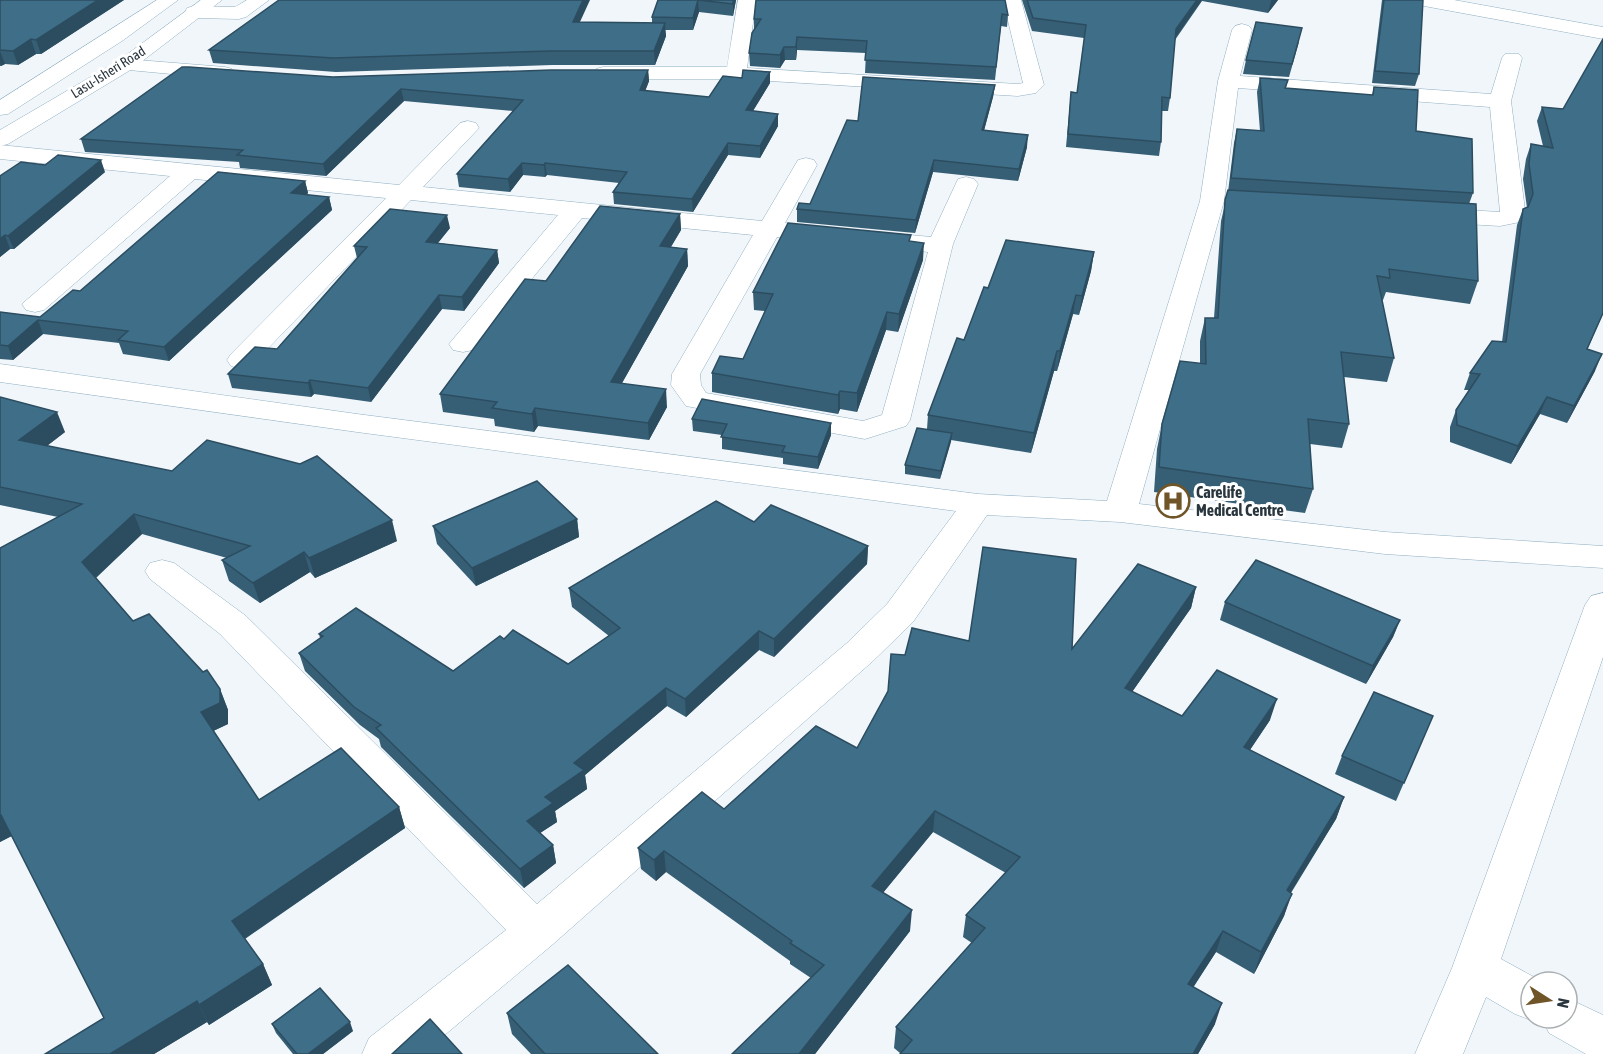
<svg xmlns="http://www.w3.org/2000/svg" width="1603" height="1054" viewBox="0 0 1603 1054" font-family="'Asap Condensed',sans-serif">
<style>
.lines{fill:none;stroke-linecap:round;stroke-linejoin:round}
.minor-casing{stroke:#90afc2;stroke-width:1}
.major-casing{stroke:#90afc2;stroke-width:1}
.minor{fill:#fff;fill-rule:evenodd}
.major{fill:#fff;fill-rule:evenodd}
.wall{fill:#365f76}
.shaded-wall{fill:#2c4d60}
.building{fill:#3f6e89;stroke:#2c4d60;stroke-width:1.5}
.labels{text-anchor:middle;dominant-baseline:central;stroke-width:6;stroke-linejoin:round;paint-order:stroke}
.far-street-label{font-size:14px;fill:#2a363e;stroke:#fff}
.poi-label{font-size:16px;font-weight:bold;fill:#2a363e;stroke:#fff;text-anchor:start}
</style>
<rect width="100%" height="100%" fill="#f0f6fa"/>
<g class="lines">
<g class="minor-casing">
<g id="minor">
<polygon points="247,0 269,0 246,17 239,19 194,18 187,16 185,12 187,8 194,6 235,7"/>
<polygon points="738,0 756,0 747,68 1018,84 1023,83 1003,0 1021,0 1044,85 1036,93 1018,96 736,79 603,79 596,77 593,73 596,69 603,67 727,67"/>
<polygon points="1415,0 1454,0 1603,27 1603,39 1424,6 1417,4"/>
<polygon points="1242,24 1249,26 1252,30 1240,76 1491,94 1502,58 1505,54 1519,54 1522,58 1511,101 1525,210 1520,222 1500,226 1432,222 1423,220 1420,215 1423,210 1432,208 1500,212 1490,107 1238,88 1224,201 1139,504 1385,532 1603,546 1603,568 1385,554 1120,522 987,515 913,622 873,661 552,945 422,1054 362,1054 369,1038 506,930 220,634 150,579 145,571 150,563 162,560 174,563 246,616 537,904 847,643 887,604 956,511 357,432 0,382 0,364 357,414 978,494 1107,501 1200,201 1218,81 1232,30 1235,26"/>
<polygon points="125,59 225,67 232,69 235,73 232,77 225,79 118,69 115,65 118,61"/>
<polygon points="468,121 476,123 479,128 423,187 762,221 798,160 806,158 814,160 817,165 785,223 837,230 840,235 837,240 828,242 777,237 700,374 701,385 706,393 863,421 882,415 928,252 870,245 866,240 870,235 879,232 931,237 958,179 966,177 974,179 978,184 953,244 910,420 906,426 865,439 686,406 671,385 672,374 753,235 582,218 473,350 463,352 453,350 449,344 558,215 411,200 251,366 241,369 231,366 227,360 231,354 386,198 195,179 44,310 35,312 26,310 22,304 170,176 0,159 0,145 399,185 460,123"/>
<polygon points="1603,593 1603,657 1501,959 1543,982 1531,982 1531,1018 1535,1018 1531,1020 1515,1014 1486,997 1463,1054 1415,1054 1452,968 1585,605 1591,596"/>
<polygon points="1567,998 1603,1015 1603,1054 1586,1054 1549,1033 1542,1018 1567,1018"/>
</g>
</g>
<g class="major-casing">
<g id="major">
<polygon points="157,0 178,0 122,41 8,114 0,115 0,100"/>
<polygon points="201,0 222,0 132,69 8,144 0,146 0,130 118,61"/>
</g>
</g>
<use href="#minor" class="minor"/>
<use href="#major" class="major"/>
</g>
<g class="wall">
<polygon points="0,0 124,0 41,54 36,54 18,65 5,64 1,66 0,66"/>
<polygon points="658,0 736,0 733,16 699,12 693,30 665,30 666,36 655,65 552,65 336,72 213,63 209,50 580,22 652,23 652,17"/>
<polygon points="1005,0 1008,15 1007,27 1001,26 995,80 865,73 866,53 797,50 796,60 785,60 780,68 750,66 749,53 754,30 754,19"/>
<polygon points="1022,0 1278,0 1268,13 1202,1 1175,40 1170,98 1168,111 1162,111 1161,142 1159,156 1066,147 1071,92 1077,93 1084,38 1032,31"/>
<polygon points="1382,0 1423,0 1419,74 1415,86 1372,83"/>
<polygon points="1299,42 1289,77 1243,74 1246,60"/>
<polygon points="648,70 649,81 645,91 709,97 742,78 770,72 770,83 753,111 778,114 778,126 760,158 728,155 693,212 614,204 613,192 619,183 547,175 545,177 523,175 510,192 459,187 457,174 513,111 404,101 326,176 240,168 239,162 85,152 81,139 333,77"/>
<polygon points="1260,78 1288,80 1286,88 1372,95 1374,87 1473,193 1469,204 1478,281 1470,304 1386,292 1383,300 1382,300 1394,358 1387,382 1344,377 1349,424 1342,448 1310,444 1313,489 1305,513 1154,492 1157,449 1162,424 1200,364 1200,341 1205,318 1214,318 1221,221 1228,192 1234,143 1237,129 1260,131 1257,92"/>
<polygon points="995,85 993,97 984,130 1027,147 1018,181 933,172 915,233 797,222 797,209 810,204 858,121"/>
<polygon points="1542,107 1563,109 1603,314 1587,350 1595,371 1567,423 1540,414 1511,464 1450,442 1450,427 1456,410 1469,390 1464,390 1470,373 1502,342 1517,225 1523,209 1527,208 1523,179 1526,159 1531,144 1543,146 1537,121"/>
<polygon points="105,172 14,249 10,249 0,257 0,176"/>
<polygon points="305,181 308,193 306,195 329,197 332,210 169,361 123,354 119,343 43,334 13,360 0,359 0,312 40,317 80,291"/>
<polygon points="680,214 681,230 671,247 687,249 688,266 622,383 667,407 649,440 538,426 534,432 495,426 494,419 443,412 440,394 546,281"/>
<polygon points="450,228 438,243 497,250 499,263 464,311 442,309 371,402 314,394 311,397 232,388 228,374 277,349 357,258 354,246"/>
<polygon points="910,241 923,260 898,332 886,330 857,412 840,409 838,414 712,392 712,373 743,359 765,311 754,310 753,292"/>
<polygon points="1094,252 1091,271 1079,315 1073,314 1057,371 1054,371 1031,453 951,440 940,479 905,474 905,465 927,429 928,415 988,288"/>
<polygon points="0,397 65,432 47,446 397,541 315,578 310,572 260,603 229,581 222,560 227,558 142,534 96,578 133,621 203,672 220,689 228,710 228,724 213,731 259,800 399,807 405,828 245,939 263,964 272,985 209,1025 207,1022 154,1054 45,1054 104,1018 12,836 0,842 0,548 58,517 0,505"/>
<polygon points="692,419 831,423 831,435 818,469 783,464 783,458 722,449 722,435 693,431"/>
<polygon points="577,519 579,537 476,586 437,544 433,526"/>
<polygon points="754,522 868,546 867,564 774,657 759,650 686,717 667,706 585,775 587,789 555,811 557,822 540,833 553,845 556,863 524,888 381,747 379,739 360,725 305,671 299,653 320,638 319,634 453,671 504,639 568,664 609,636 572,607 569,588"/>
<polygon points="1196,587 1191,608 1132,692 1182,716 1270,720 1250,750 1344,797 1336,819 1291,893 1284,916 1254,974 1216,952 1193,987 1215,1024 1198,1054 900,1054 900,1053 894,1048 896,1027 972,943 963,937 966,915 1006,873 933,832 883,893 910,931 815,1054 732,1054 811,978 790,964 790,961 666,872 656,881 641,869 638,848 857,748 888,691 905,655 969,641 1072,649"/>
<polygon points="1225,602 1400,620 1393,637 1366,684 1220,620"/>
<polygon points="1433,716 1396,801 1335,774 1342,756"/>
<polygon points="507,1013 658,1054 531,1054 512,1034"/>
<polygon points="272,1024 353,1031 323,1054 293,1054 276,1033"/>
</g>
<g class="shaded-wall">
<polygon points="98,0 124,0 41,54 36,40"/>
<polygon points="583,0 590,0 574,35 573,22"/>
<polygon points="698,0 699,12 693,30 693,18"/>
<polygon points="733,0 736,0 733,16"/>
<polygon points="1197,0 1202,0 1173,41 1176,29"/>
<polygon points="1271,0 1278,0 1268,13 1271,1"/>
<polygon points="665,23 666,36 655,65 654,51"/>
<polygon points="797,37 797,50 796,60 796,47"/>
<polygon points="31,39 36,54 18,65 13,51"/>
<polygon points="784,47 785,60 780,68 780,55"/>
<polygon points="0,51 5,64 1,66 0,63"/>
<polygon points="648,70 649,81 641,102 640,90"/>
<polygon points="770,72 770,83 746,122 746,110"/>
<polygon points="995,85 993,97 981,142 982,130"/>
<polygon points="401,89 404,101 326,176 323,164"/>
<polygon points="778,114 778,126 760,158 760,146"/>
<polygon points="1028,135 1027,147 1018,181 1019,169"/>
<polygon points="728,143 728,155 693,212 692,199"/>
<polygon points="101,160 105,172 14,249 8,236"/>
<polygon points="934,160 933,172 915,233 916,220"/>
<polygon points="522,163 523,175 510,192 508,179"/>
<polygon points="545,163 547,175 545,177 544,165"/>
<polygon points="305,181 308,193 295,206 291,193"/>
<polygon points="329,197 332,210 169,361 164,347"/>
<polygon points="680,214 681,230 661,263 660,246"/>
<polygon points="447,215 450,228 428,255 426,242"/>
<polygon points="5,235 10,249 0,257 0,239"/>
<polygon points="924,243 923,260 898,332 899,314"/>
<polygon points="687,249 688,266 613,399 611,382"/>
<polygon points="497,250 499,263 464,311 462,297"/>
<polygon points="1094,252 1091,271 1079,315 1082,296"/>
<polygon points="439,295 442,309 371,402 368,388"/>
<polygon points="1076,295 1073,314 1057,371 1060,351"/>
<polygon points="887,312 886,330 857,412 857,393"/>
<polygon points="38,320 43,334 13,360 8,346"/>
<polygon points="1057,351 1054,371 1031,453 1034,433"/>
<polygon points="1602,354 1595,371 1567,423 1574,406"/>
<polygon points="310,380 314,394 311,397 308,383"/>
<polygon points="666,389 667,407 649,440 648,423"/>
<polygon points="840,391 840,409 838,414 838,395"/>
<polygon points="1547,397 1540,414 1511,464 1518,446"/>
<polygon points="535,408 538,426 534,432 532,414"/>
<polygon points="57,412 65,432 28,460 19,440"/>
<polygon points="831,423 831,435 818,469 818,457"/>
<polygon points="952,433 951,442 940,479 941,471"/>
<polygon points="134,514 142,534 91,582 82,562"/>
<polygon points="577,519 579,537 476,586 472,568"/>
<polygon points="392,520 397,541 315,578 309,558"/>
<polygon points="868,546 867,564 774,657 774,639"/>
<polygon points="304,552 310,572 260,603 253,583"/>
<polygon points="1196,587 1191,608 1120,709 1125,688"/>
<polygon points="1400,620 1393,637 1366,684 1373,666"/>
<polygon points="759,631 759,650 686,717 685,699"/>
<polygon points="666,688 667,706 585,775 587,789 555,811 557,822 531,839 527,821 545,797 574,763"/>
<polygon points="220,689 228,710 228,724 209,733 201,712"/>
<polygon points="1277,699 1270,720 1237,769 1244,747"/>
<polygon points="1344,797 1336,819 1279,911 1287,890"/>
<polygon points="399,807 405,828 241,941 232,921"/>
<polygon points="935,811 933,832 871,907 872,886"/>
<polygon points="0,815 1,815 13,835 0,842"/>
<polygon points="553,845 556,863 524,888 520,869"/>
<polygon points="664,851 666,872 656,881 654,860"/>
<polygon points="1292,894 1284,916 1254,974 1261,952"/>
<polygon points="912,910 910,931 815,1054 799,1054"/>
<polygon points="1223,931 1216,952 1182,1005 1188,984"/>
<polygon points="263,964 272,985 209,1025 199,1005"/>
<polygon points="197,1001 207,1022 154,1054 110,1054"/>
<polygon points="1222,1003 1215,1024 1198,1054 1193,1054"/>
<polygon points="350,1022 353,1031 323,1054 308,1054"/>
</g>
<g class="building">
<polygon points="0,0 98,0 36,40 31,39 13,51 0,50"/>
<polygon points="279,0 583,0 573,22 665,23 654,51 550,51 333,58 209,50"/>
<polygon points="658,0 733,0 733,4 698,0 693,18 652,17"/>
<polygon points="756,0 1005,0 1008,15 1002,14 996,67 865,60 867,41 797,37 796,47 784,47 780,55 749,53 752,33 761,19 754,19"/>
<polygon points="1027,0 1197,0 1176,29 1170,98 1162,97 1161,142 1068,134 1071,92 1077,93 1086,25 1033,18"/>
<polygon points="1384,0 1423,0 1419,74 1375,71"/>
<polygon points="1256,22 1302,28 1292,64 1246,60"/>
<polygon points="1603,39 1603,313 1587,349 1602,354 1574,406 1547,397 1518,446 1457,425 1456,410 1480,374 1470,373 1492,341 1506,342 1523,209 1528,207 1533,194 1529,164 1531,144 1553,148 1542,107 1563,109"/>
<polygon points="182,67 189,67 333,77 551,70 648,70 640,90 709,97 723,76 742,78 743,70 770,72 746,110 778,114 760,146 728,143 692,199 613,192 627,172 545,163 544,165 522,163 508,179 457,174 523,100 401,89 323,164 237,155 243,150 81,139"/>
<polygon points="863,77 995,85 982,130 1028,135 1019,169 934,160 916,220 797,209 799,203 810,204 847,120 858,121"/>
<polygon points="1260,78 1288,80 1285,88 1373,95 1374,87 1418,90 1416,131 1472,139 1473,193 1231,178 1237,129 1264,131"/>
<polygon points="58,155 101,160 8,236 5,235 0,239 0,176 21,162 45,165"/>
<polygon points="218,172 305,181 291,193 329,197 164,347 118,340 128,331 38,320 8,346 0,345 0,312 40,317 73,290 80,291"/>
<polygon points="1228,190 1476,204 1478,281 1389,269 1390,278 1377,276 1394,358 1341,352 1349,424 1308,419 1313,489 1159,467 1162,424 1180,361 1206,364 1205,318 1218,318 1225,200"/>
<polygon points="600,206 680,214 660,246 687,249 611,382 666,389 648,423 535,408 532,414 492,408 497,402 440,394 525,279 546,281"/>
<polygon points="390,209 447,215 426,242 497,250 462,297 439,295 368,388 310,380 308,383 228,374 255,347 277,349 367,247 354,246"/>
<polygon points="788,223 911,235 909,241 924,243 899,314 887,312 857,393 840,391 838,395 712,373 720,356 743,359 773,294 753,292"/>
<polygon points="1006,240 1094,252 1082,296 1076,295 1060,351 1057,351 1034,433 928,415 957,338 964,340 984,287 988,288"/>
<polygon points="0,397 57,412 19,440 172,471 207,440 300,464 317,456 392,520 309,558 304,552 253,583 222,560 250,546 134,514 82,562 133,621 149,614 203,672 207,670 220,689 220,703 201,712 259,800 341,748 399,807 232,921 263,964 199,1005 197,1001 110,1054 45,1054 104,1018 1,815 0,815 0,548 82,504 0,487"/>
<polygon points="702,399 831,423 818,457 782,452 785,446 721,437 727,424 692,419"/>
<polygon points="917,428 952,433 941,471 905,465"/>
<polygon points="537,481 577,519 472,568 433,526"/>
<polygon points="716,501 754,522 771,505 868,546 774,639 759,631 685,699 666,688 574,763 584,770 545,797 553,803 527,821 553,845 520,869 376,728 381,725 354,707 299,653 323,636 319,634 356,608 453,671 500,636 504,639 513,630 568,664 620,628 569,588"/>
<polygon points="983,547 1076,559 1072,649 1138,564 1196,587 1125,688 1182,716 1217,670 1277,699 1244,747 1344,797 1287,890 1292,894 1261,952 1223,931 1188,984 1222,1003 1193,1054 900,1054 912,1040 896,1027 985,928 966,915 1020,857 935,811 872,886 912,910 799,1054 732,1054 824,965 790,943 792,941 664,851 654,860 638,848 702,792 724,809 816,726 857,748 888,691 891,654 905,655 912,628 969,641"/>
<polygon points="1256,560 1400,620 1373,666 1225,602"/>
<polygon points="1374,692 1433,716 1404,783 1342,756"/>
<polygon points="568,965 658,1054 545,1054 507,1013"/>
<polygon points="320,988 350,1022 308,1054 297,1054 272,1024"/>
<polygon points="430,1019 462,1054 392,1054"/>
</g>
<defs>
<g id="hospital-ring" transform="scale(1.725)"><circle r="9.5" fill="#fff" stroke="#6f5527" stroke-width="1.5"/><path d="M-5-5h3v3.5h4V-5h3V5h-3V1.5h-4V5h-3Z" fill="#6f5527"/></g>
</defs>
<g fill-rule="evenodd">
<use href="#hospital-ring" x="1173" y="501"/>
</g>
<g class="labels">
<g class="far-street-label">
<text transform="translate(108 72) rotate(-32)">Lasu-Isheri Road</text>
</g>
<g class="poi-label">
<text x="1196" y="492">Carelife<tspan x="1196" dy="18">Medical Centre</tspan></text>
</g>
</g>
<g transform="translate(1549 1000) rotate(102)"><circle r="28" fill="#ffffff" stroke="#aaafb2" stroke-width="1.5"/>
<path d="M0-4.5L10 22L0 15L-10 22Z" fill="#6f5527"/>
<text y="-9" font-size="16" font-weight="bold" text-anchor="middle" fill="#2a363e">N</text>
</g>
</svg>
